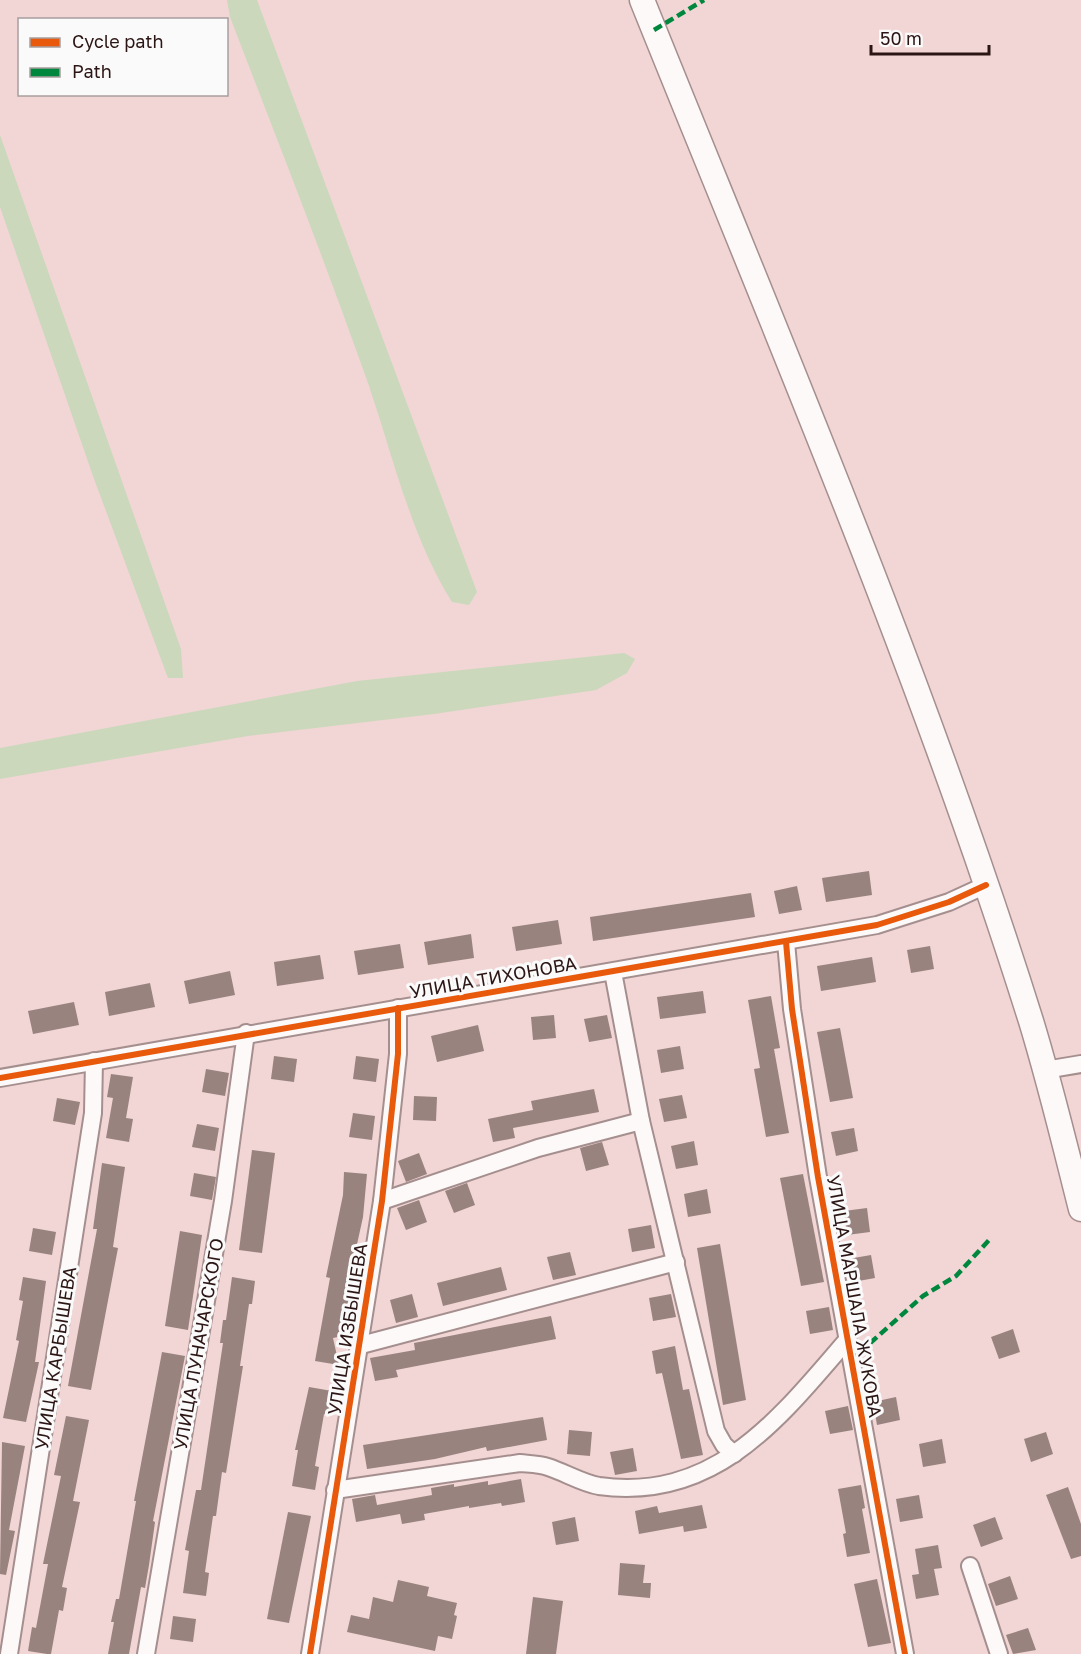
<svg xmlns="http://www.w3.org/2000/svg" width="1081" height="1654" viewBox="0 0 1081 1654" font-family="'Golos Text',sans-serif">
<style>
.green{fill:#cbd8bc}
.building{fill:#98837f}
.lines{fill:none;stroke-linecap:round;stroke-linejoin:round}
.street-casing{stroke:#a58f8e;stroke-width:20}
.secondary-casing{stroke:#a58f8e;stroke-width:27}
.street{stroke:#fdf9f9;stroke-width:16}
.secondary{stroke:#fdf9f9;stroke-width:24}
.quiet{stroke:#00873e;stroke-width:4.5;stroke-dasharray:9 4.5;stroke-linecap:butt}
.cycleway-casing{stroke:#fafafa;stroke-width:10}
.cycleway{stroke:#e8590c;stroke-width:6}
.labels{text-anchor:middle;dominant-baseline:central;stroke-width:6;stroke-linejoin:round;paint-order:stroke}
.street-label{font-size:18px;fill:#2c1615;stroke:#fafafa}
</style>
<rect width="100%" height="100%" fill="#f1d6d5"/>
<g class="green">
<path d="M 227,0 L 257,0 L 477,592 L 469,605 L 452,602 C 408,532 391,446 363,369 C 321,251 275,134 230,17 Z"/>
<polygon points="0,135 181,649 183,678 168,678 93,476 0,207"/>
<polygon points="624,653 635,659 627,673 596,690 434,714 248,736 0,779 0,748 357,681"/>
</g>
<g class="building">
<polygon points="869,871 872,895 826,902 822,878"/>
<polygon points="797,886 802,910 779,914 774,891"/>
<polygon points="751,893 755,917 593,941 590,917"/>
<polygon points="558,920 562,944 516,951 512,927"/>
<polygon points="471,934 474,958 428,965 424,942"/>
<polygon points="400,944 404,968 358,975 354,951"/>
<polygon points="930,946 934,969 911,973 907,950"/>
<polygon points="320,955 324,979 277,986 274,962"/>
<polygon points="872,957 876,982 821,991 817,966"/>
<polygon points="230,971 235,995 189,1004 184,981"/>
<polygon points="150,983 155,1007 109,1016 105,992"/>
<polygon points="703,991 706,1013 660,1019 657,997"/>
<polygon points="771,996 780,1048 774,1049 789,1133 766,1137 754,1069 760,1068 748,1000"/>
<polygon points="74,1002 79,1025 33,1034 28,1011"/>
<polygon points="554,1015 556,1038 533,1040 531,1017"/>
<polygon points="607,1015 612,1038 589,1042 584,1019"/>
<polygon points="478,1025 484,1051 437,1062 431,1036"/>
<polygon points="840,1028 853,1098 830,1102 817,1032"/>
<polygon points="680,1046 684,1069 661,1073 657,1050"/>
<polygon points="274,1056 297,1059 294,1082 271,1079"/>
<polygon points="356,1056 379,1059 376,1082 353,1079"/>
<polygon points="206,1069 229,1073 225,1096 202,1092"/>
<polygon points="111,1074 133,1077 126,1118 133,1119 129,1142 106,1138 113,1098 107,1097"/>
<polygon points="594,1089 599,1112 513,1128 515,1138 493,1142 488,1119 533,1110 531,1101"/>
<polygon points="682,1095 687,1118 664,1122 659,1099"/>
<polygon points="414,1096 437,1097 436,1121 413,1120"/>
<polygon points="57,1098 80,1102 75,1125 53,1121"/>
<polygon points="353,1113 375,1116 372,1140 349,1137"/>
<polygon points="197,1124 219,1128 215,1151 192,1147"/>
<polygon points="854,1128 858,1151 836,1156 831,1132"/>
<polygon points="694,1141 698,1165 676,1169 671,1146"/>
<polygon points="602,1142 609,1165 586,1171 580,1148"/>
<polygon points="252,1150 275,1153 262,1253 239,1250"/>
<polygon points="419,1153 427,1174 406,1182 398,1161"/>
<polygon points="102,1163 125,1167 113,1247 118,1248 91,1390 68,1386 97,1229 93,1229"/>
<polygon points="344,1172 367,1174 363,1217 345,1299 349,1300 343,1336 333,1338 339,1365 315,1361 330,1278 326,1277 343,1195"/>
<polygon points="194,1173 216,1177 212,1200 190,1196"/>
<polygon points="803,1174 824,1282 801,1286 780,1178"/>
<polygon points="467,1183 475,1205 454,1213 445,1191"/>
<polygon points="707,1189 711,1213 688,1217 684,1194"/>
<polygon points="419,1200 427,1222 406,1230 397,1208"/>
<polygon points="867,1208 870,1232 847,1235 844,1211"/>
<polygon points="651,1225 655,1248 632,1252 628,1229"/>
<polygon points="33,1228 56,1232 52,1255 29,1251"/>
<polygon points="180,1231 202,1235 188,1330 165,1326"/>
<polygon points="720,1244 746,1400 723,1405 697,1248"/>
<polygon points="570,1252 576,1275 553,1280 547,1257"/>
<polygon points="871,1255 875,1278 853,1282 848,1259"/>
<polygon points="501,1267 507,1290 443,1306 437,1283"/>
<polygon points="23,1277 46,1281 35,1362 39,1362 26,1422 3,1418 19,1341 16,1340 23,1301 19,1300"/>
<polygon points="232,1277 255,1281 252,1304 249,1304 240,1366 243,1366 226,1473 222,1472 216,1516 213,1516 205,1572 209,1573 206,1596 183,1593 189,1551 185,1550 196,1490 201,1490 223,1343 220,1343 223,1320 226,1320"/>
<polygon points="412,1294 418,1317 396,1323 390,1300"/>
<polygon points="671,1294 676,1317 653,1321 649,1298"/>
<polygon points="829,1307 833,1330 810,1334 806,1311"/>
<polygon points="551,1316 556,1339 396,1370 398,1377 375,1381 370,1358 415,1350 414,1343"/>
<polygon points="1013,1329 1020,1352 999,1359 991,1337"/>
<polygon points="675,1346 683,1390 689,1389 703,1455 681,1459 662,1373 656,1374 652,1351"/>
<polygon points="162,1352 185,1356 153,1521 155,1522 149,1565 145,1588 141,1587 129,1654 108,1654 114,1622 111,1622 116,1599 119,1599 136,1501 134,1501"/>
<polygon points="309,1387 332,1391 328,1415 324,1414 315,1466 319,1467 315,1490 292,1486 298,1450 295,1450"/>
<polygon points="896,1397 900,1420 877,1425 873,1402"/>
<polygon points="848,1406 853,1430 830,1434 825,1411"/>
<polygon points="66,1416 89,1420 73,1501 80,1502 62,1587 67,1588 63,1611 59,1610 51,1654 47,1654 28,1651 32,1627 36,1628 48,1564 43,1564 61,1476 54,1475"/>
<polygon points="543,1417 547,1440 487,1451 486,1447 435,1459 367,1469 363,1445"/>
<polygon points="569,1430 592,1432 590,1456 567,1454"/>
<polygon points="1046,1432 1053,1454 1031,1462 1024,1439"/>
<polygon points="942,1439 946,1463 923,1467 919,1444"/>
<polygon points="2,1442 25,1446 9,1530 15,1531 6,1575 0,1574"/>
<polygon points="633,1448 637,1471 615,1475 610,1452"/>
<polygon points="521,1479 525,1502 502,1506 501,1503 469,1508 469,1506 424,1514 425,1520 402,1524 400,1514 356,1522 352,1499 375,1495 377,1505 432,1495 431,1488 454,1484 454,1487 488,1481 488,1485"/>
<polygon points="861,1485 865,1508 862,1509 870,1553 847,1557 843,1534 846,1533 838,1489"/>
<polygon points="1068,1487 1081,1524 1081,1556 1071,1559 1046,1495"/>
<polygon points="919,1495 923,1518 900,1522 896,1499"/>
<polygon points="702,1505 707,1528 684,1532 683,1526 639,1534 635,1511 657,1506 659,1513"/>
<polygon points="288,1512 311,1516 289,1623 267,1619"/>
<polygon points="575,1517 579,1541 556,1545 552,1522"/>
<polygon points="995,1517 1003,1539 981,1547 973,1525"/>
<polygon points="938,1545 942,1568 934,1569 939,1595 916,1599 912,1575 919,1574 915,1549"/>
<polygon points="620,1563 645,1565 643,1583 651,1583 650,1598 618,1595"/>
<polygon points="1010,1576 1018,1599 996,1606 988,1584"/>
<polygon points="877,1579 891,1643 868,1647 854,1584"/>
<polygon points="398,1580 429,1587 427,1596 457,1603 454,1615 457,1616 452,1639 438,1636 435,1651 347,1632 351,1615 369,1619 373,1597 393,1602"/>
<polygon points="533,1597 563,1601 556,1654 526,1654"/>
<polygon points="173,1616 196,1619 193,1642 170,1639"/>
<polygon points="1028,1628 1036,1650 1013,1654 1006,1635"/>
</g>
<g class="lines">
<g class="street-casing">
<g id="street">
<polyline points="786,942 792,1009 818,1177 905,1654"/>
<polyline points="613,972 641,1121 716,1431 724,1445 734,1454"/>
<polyline points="1045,1070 1081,1064"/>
<polyline points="0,1078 877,925 949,902 986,885"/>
<polyline points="382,1201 538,1148 641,1121"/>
<polyline points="361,1345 676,1262"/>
<path d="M 335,1490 L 520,1463 C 529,1464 539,1464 548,1467 C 564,1472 582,1483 599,1486 C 715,1502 779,1419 847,1340"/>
<polyline points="970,1566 999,1654"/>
<polyline points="9,1654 93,1113 94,1061"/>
<polyline points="146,1654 223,1201 246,1033"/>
<polyline points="310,1654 382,1201 398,1054 398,1008"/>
</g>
</g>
<g class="secondary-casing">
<path id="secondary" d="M 642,0 C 778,338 922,674 1031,1021 C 1050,1083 1065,1146 1081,1209"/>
</g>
<use href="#street" class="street"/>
<use href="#secondary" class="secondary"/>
<g class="quiet">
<polyline points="654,30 704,0"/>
<polyline points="850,1361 923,1296 956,1276 990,1239"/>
</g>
<g class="cycleway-casing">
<g id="cycleway">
<polyline points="786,942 792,1009 818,1177 905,1654"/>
<polyline points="0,1078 877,925 949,902 986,885"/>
<polyline points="310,1654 382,1201 398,1054 398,1008"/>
</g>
</g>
<use href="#cycleway" class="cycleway"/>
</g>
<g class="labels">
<g class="street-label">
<text transform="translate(493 977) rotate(-10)">УЛИЦА ТИХОНОВА</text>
<text transform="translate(855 1296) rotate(80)">УЛИЦА МАРШАЛА ЖУКОВА</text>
<text transform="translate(347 1329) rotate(-81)">УЛИЦА ИЗБЫШЕВА</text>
<text transform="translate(198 1344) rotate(-80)">УЛИЦА ЛУНАЧАРСКОГО</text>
<text transform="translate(55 1358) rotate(-81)">УЛИЦА КАРБЫШЕВА</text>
</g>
</g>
<rect x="18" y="18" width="210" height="78" fill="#fafafa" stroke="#a89f9e" stroke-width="1.5"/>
<rect x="30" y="38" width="30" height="9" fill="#e8590c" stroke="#a89f9e" stroke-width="1.5"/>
<text x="72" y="48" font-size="18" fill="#2c1615">Cycle path</text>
<rect x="30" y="68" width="30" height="9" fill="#00873e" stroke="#a89f9e" stroke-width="1.5"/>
<text x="72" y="78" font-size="18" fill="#2c1615">Path</text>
<path d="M871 45v9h118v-9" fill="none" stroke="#2c1615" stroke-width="3"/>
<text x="880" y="45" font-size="18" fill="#2c1615" stroke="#fafafa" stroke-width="4.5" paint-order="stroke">50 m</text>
</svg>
